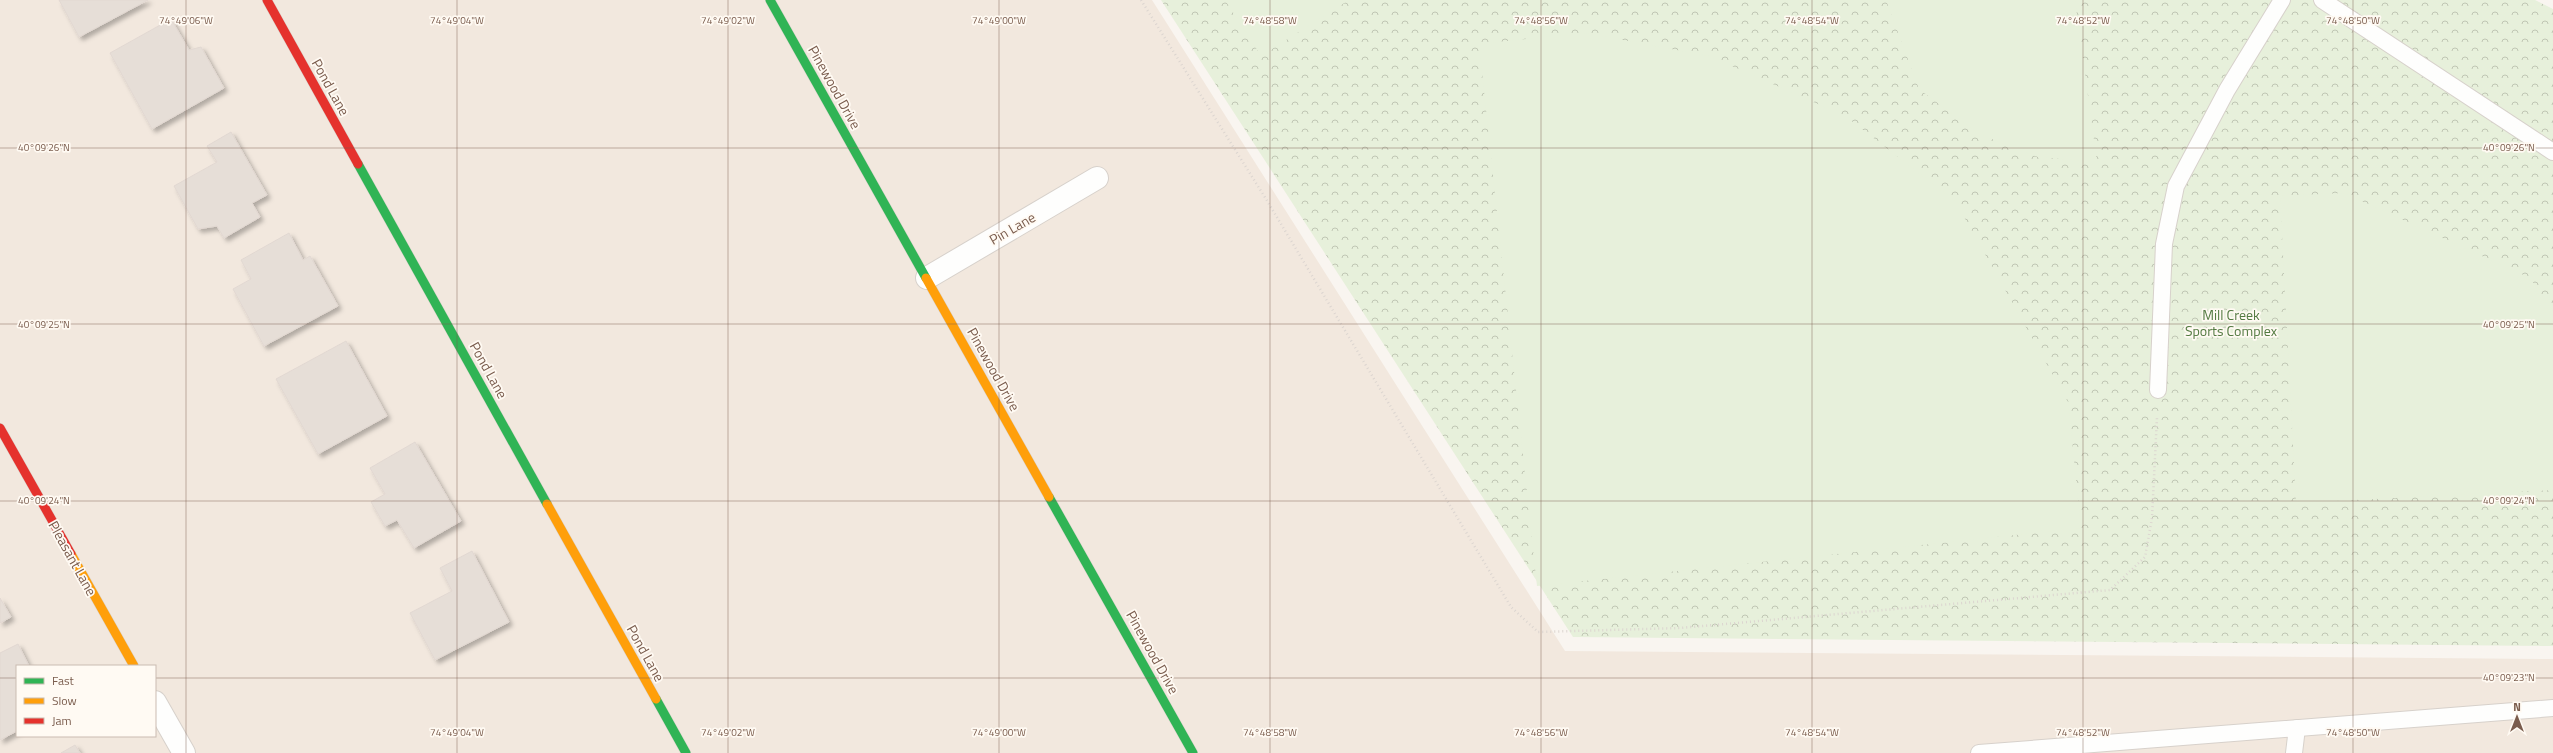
<svg xmlns="http://www.w3.org/2000/svg" width="2553" height="753" viewBox="0 0 2553 753" font-family="'Titillium Web',sans-serif">
<style>
.residential{fill:#f2e8de;fill-rule:evenodd}
.forest{fill:url(#forest-crowns)}
.pitch{fill:#e7f0db}
.building{fill:#e6ded7;stroke:#e2d8d2;filter:url(#shadow)}
.lines{fill:none;stroke-linecap:round;stroke-linejoin:round}
.lane-casing{stroke:#d7d1cb;stroke-width:18}
.street-casing{stroke:#d7d1cb;stroke-width:24}
.fast-casing{stroke:#d9d2cb;stroke-width:10}
.slow-casing{stroke:#d9d2cb;stroke-width:10}
.jam-casing{stroke:#d9d2cb;stroke-width:10}
.path{stroke:#dcd5d0;stroke-width:2.5;stroke-dasharray:1 3;stroke-linecap:butt}
.lane{stroke:#fefefd;stroke-width:16}
.street{stroke:#fefefd;stroke-width:22}
.fast{stroke:#30b455;stroke-width:9}
.slow{stroke:#ff9f0a;stroke-width:9}
.jam{stroke:#e5322d;stroke-width:9}
.ticks{fill:none;stroke:#7a5c4d;stroke-width:1;stroke-opacity:0.45}
.labels{text-anchor:middle;dominant-baseline:central;stroke-width:3.5;stroke-linejoin:round;paint-order:stroke}
.street-label{font-size:14px;fill:#7a5c4d;stroke:#fffaf3}
.park-label{font-size:14px;fill:#537a41;stroke:#fffaf3}
.ticks-label{font-size:10px;text-anchor:middle;fill:#7a5c4d;stroke:#fffaf3;stroke-width:3.5;stroke-linejoin:round;paint-order:stroke}
</style>
<defs>
<pattern id="forest-crowns" width="20" height="18" patternUnits="userSpaceOnUse"><rect width="20" height="18" fill="#e7f0db"/><path d="M2 6a3 3 0 1 1 6 0M12 15a3 3 0 1 1 6 0" fill="none" stroke="#c0c6b4"/></pattern>
<filter id="shadow"><feDropShadow dx="3.5" dy="3.5" stdDeviation="2" flood-color="#0004"/></filter>
</defs>
<rect width="100%" height="100%" fill="#f9f5f0"/>
<path class="residential" d="M 0,0 L 1152,0 L 1565,651 L 2553,659 L 2553,753 L 0,753 ZM 17,666 L 155,666 L 155,736 L 17,736 Z"/>
<polygon class="forest" points="1161,0 2535,0 2553,9 2553,646 1573,637"/>
<g class="pitch">
<polygon points="1225,0 1349,0 1261,56"/>
<polygon points="1886,0 2075,0 2097,162 2038,157 1979,134 1919,89"/>
<polygon points="1585,33 1709,56 1845,116 1955,201 2068,402 2081,528 1537,586 1479,44"/>
<polygon points="2344,193 2530,278 2553,311 2553,490 2296,503 2280,196"/>
</g>
<g class="building">
<polygon points="59,0 148,0 79,37"/>
<polygon points="171,19 189,50 201,47 224,88 152,129 110,53"/>
<polygon points="231,132 267,195 252,203 260,217 224,238 217,226 198,229 174,186 217,162 207,146"/>
<polygon points="289,233 303,260 310,256 338,306 264,346 233,289 251,279 241,260"/>
<polygon points="346,341 387,416 318,454 276,379"/>
<polygon points="415,442 461,521 414,548 397,520 385,526 371,502 385,494 370,468"/>
<polygon points="472,551 509,622 435,660 410,613 452,591 440,568"/>
<polygon points="0,598 11,617 0,623"/>
<polygon points="18,644 29,666 17,666 17,731 0,740 0,653"/>
<polygon points="75,745 80,753 61,753"/>
</g>
<g class="lines">
<g class="lane-casing">
<g id="lane">
<polyline points="2322,0 2553,152"/>
<polyline points="2158,390 2164,244 2176,186 2227,90 2282,0"/>
<polyline points="1979,753 2553,708"/>
<polyline points="2294,753 2297,728"/>
</g>
</g>
<g class="street-casing">
<g id="street">
<polyline points="927,278 1097,178"/>
<polyline points="155,702 184,753"/>
</g>
</g>
<g class="fast-casing">
<g id="fast">
<polyline points="770,0 926,278"/>
<polyline points="358,164 547,504"/>
<polyline points="1049,497 1193,753"/>
<polyline points="656,699 686,753"/>
</g>
</g>
<g class="slow-casing">
<g id="slow">
<polyline points="926,278 1049,497"/>
<polyline points="547,504 656,699"/>
<polyline points="71,554 134,666"/>
</g>
</g>
<g class="jam-casing">
<g id="jam">
<polyline points="267,0 358,164"/>
<polyline points="0,428 71,554"/>
</g>
</g>
<polyline class="path" points="1141,0 1266,199 1511,607 1538,632 1680,628 2110,590 2145,557 2152,518 2157,417"/>
<use href="#lane" class="lane"/>
<use href="#street" class="street"/>
<use href="#fast" class="fast"/>
<use href="#slow" class="slow"/>
<use href="#jam" class="jam"/>
</g>
<path class="ticks" d="M 186,0 L 186,753M 457,0 L 457,753M 728,0 L 728,753M 999,0 L 999,753M 1270,0 L 1270,753M 1541,0 L 1541,753M 1812,0 L 1812,753M 2083,0 L 2083,753M 2353,0 L 2353,753M 0,148 L 2553,148M 0,324 L 2553,324M 0,501 L 2553,501M 0,678 L 17,678M 155,678 L 2553,678"/>
<g class="labels">
<g class="street-label">
<text transform="translate(331 87) rotate(61)">Pond Lane</text>
<text transform="translate(835 87) rotate(61)">Pinewood Drive</text>
<text transform="translate(1012 228) rotate(-30)">Pin Lane</text>
<text transform="translate(994 369) rotate(61)">Pinewood Drive</text>
<text transform="translate(489 370) rotate(61)">Pond Lane</text>
<text transform="translate(73 558) rotate(61)">Pleasant Lane</text>
<text transform="translate(1153 652) rotate(61)">Pinewood Drive</text>
<text transform="translate(646 653) rotate(61)">Pond Lane</text>
</g>
<g class="park-label">
<text x="2231" y="314">Mill Creek<tspan x="2231" dy="16">Sports Complex</tspan></text>
</g>
</g>
<g class="ticks-label">
<text x="186" y="24">74°49'06"W</text>
<text x="457" y="24">74°49'04"W</text>
<text x="728" y="24">74°49'02"W</text>
<text x="999" y="24">74°49'00"W</text>
<text x="1270" y="24">74°48'58"W</text>
<text x="1541" y="24">74°48'56"W</text>
<text x="1812" y="24">74°48'54"W</text>
<text x="2083" y="24">74°48'52"W</text>
<text x="2353" y="24">74°48'50"W</text>
<text x="44" y="151">40°09'26"N</text>
<text x="2509" y="151">40°09'26"N</text>
<text x="44" y="328">40°09'25"N</text>
<text x="2509" y="328">40°09'25"N</text>
<text x="44" y="504">40°09'24"N</text>
<text x="2509" y="504">40°09'24"N</text>
<text x="2509" y="681">40°09'23"N</text>
<text x="457" y="736">74°49'04"W</text>
<text x="728" y="736">74°49'02"W</text>
<text x="999" y="736">74°49'00"W</text>
<text x="1270" y="736">74°48'58"W</text>
<text x="1541" y="736">74°48'56"W</text>
<text x="1812" y="736">74°48'54"W</text>
<text x="2083" y="736">74°48'52"W</text>
<text x="2353" y="736">74°48'50"W</text>
</g>
<rect x="16" y="665" width="140" height="72" fill="#fffaf3" stroke="#cabbb1"/>
<rect x="24" y="678" width="20" height="6" fill="#30b455" stroke="#cabbb1"/>
<text x="52" y="685" font-size="12" fill="#7a5c4d">Fast</text>
<rect x="24" y="698" width="20" height="6" fill="#ff9f0a" stroke="#cabbb1"/>
<text x="52" y="705" font-size="12" fill="#7a5c4d">Slow</text>
<rect x="24" y="718" width="20" height="6" fill="#e5322d" stroke="#cabbb1"/>
<text x="52" y="725" font-size="12" fill="#7a5c4d">Jam</text>
<g transform="translate(2517 717)" stroke="#fffaf3" stroke-width="3" paint-order="stroke">
<path d="M0-3L7 15L0 10L-7 15Z" fill="#7a5c4d"/>
<text y="-6" font-size="11" font-weight="bold" text-anchor="middle" fill="#7a5c4d">N</text>
</g>
</svg>
